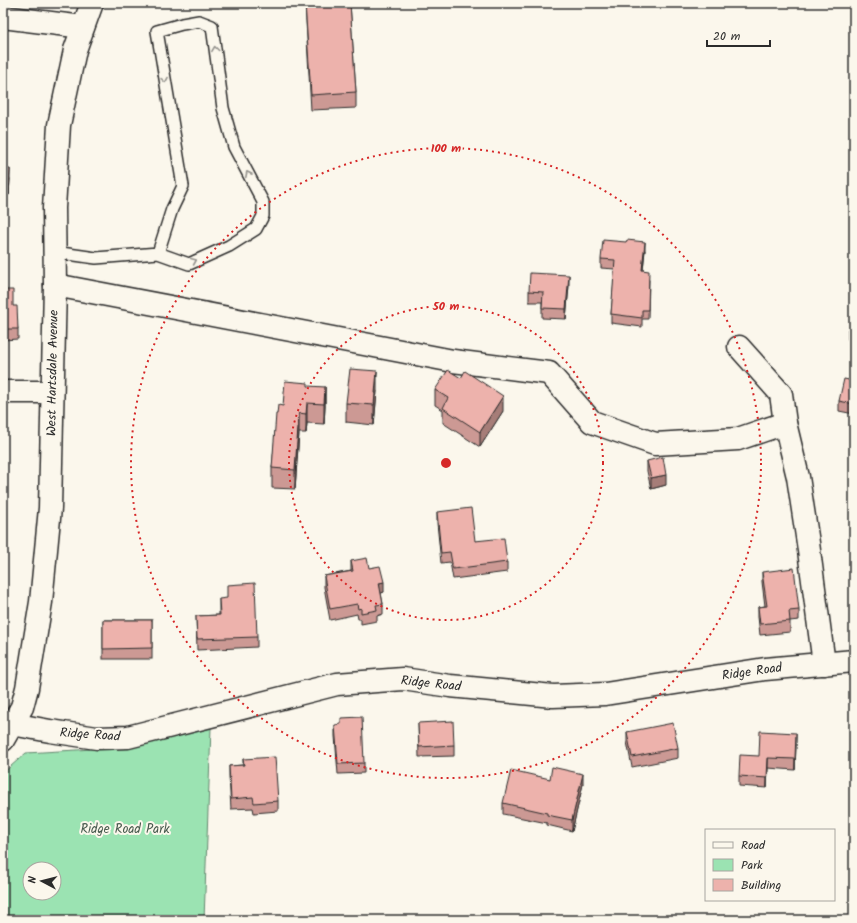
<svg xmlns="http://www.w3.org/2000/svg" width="857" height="923" viewBox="0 0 857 923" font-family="Kalam,sans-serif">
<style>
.green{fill:#9be3b2;stroke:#63876e;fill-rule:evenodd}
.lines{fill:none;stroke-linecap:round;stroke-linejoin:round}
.service-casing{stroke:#2b2b2b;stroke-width:14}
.minor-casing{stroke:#2b2b2b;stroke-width:25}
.tertiary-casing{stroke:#2b2b2b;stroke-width:25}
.secondary-casing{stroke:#2b2b2b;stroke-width:25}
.service{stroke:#fbf7ec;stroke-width:11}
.minor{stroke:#fbf7ec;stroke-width:22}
.tertiary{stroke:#fbf7ec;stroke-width:22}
.secondary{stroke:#fbf7ec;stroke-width:22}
.wall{fill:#cc9994;stroke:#2b2b2b}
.shaded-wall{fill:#a67d78;stroke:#2b2b2b}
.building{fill:#edb2ac;stroke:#2b2b2b}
.oneway{stroke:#93918c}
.ring{fill:none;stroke:#d62828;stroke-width:2;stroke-dasharray:2 4}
.labels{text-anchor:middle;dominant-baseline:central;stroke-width:4;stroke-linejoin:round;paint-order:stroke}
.street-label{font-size:13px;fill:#2b2b2b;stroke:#fbf7ec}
.park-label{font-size:13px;fill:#47594d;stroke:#fbf7ec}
.centre{fill:#d62828;stroke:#fbf7ec;stroke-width:2}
.ring-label{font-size:12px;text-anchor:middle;font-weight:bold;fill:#d62828;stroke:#fbf7ec;stroke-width:4;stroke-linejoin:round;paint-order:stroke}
</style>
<rect width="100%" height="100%" fill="#fbf7ec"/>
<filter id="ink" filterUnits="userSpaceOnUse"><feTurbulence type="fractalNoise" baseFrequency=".025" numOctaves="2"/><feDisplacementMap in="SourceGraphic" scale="8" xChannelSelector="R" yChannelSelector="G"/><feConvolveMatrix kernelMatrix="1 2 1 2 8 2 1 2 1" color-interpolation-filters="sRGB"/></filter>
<g filter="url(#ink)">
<path class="green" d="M 211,728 L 204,920 L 3,920 L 3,773 L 26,753 L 110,748 ZM 30,869 L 54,869 L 54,893 L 30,893 Z"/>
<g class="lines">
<g class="service-casing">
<polyline id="service" points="54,252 96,258 158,253 189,264 229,246 256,229 263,216 263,202 234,147 223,108 212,26 199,21 182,24 157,31 183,186 172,209 158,253"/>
</g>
<g class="minor-casing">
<g id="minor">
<polyline points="3,17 83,27"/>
<polyline points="55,285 453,361 549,373 592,422 655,444 738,439 785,423"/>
<polyline points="739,347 781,394 785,423 798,477 808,543 824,664"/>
<polyline points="3,392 52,392"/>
</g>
</g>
<g class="tertiary-casing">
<polyline id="tertiary" points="12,724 50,731 97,738 128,737 337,684 403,679 450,686 553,696 605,694 765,669 854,661"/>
</g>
<g class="secondary-casing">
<polyline id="secondary" points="3,740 22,707 27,688 41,602 50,508 55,285 54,208 59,125 75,50 92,3"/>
</g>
<use href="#service" class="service"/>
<use href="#minor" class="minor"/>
<use href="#tertiary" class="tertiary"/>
<use href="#secondary" class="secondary"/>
</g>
<g class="wall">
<polygon points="305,3 350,3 356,92 356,108 311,110"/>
<polygon points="3,163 10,179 9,195 5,195 4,212 3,211"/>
<polygon points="626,242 645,250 643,270 649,280 648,319 642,319 642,327 611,323 611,314 615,269 601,268 601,259"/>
<polygon points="569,285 566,319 542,318 542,302 529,302 529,291"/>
<polygon points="3,290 13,306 18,329 18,339 3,340"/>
<polygon points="854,301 854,317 852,315 852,304"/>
<polygon points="854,324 854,350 848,339 848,329"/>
<polygon points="854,381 854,414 839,411 839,401"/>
<polygon points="325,387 325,407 324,424 307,423 306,433 299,433 295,489 272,488 272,468 277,414 283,406"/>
<polygon points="435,390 503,411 480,447 443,423 443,410 435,405"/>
<polygon points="377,391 374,425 346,422 346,403"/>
<polygon points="647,461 666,485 651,489 647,471"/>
<polygon points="437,512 475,541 507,562 507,572 453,579 450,562 441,563 437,523"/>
<polygon points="351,561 369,568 384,592 381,593 383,604 383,614 377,616 377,621 361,624 361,619 358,619 357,614 330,620 324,587 324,576 351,571"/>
<polygon points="762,572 799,610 799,620 790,621 790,632 760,635 758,617 758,607 765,606 762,582"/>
<polygon points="219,599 257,637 257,647 197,650 196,616 219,615"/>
<rect x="103" y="620" width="49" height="39"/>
<polygon points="418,723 454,745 454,756 419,757"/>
<polygon points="335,725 364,763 364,773 338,774 335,736"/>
<polygon points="627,732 678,748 678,758 632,767 627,742"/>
<polygon points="796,744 795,770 768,768 767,788 739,786 739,776 759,756"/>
<polygon points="243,759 278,801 278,811 254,813 253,808 231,809 229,776 229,766 243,765"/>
<polygon points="550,779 583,784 572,831 547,825 547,823 503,814 503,803"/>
</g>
<g class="shaded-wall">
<polygon points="10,169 10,179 9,195 9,185"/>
<polygon points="5,185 5,195 4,212 4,201"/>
<polygon points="645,242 645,250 642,279 642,270"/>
<polygon points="569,275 569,285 566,319 566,309"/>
<polygon points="377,371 377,391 374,425 374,405"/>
<polygon points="325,387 325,407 324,424 324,404"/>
<polygon points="503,396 503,411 480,447 480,432"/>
<polygon points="307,403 307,423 306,433 306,414"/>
<polygon points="299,413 299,433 295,489 295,470"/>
<polygon points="666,475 666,485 651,489 651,478"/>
<polygon points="384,582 384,592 379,594 379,583"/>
<polygon points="796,733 796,744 795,770 795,759"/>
<polygon points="768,758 768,768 767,788 767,778"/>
<polygon points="583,774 583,784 572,831 572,820"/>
</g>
<g class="building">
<polygon points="305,3 350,3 356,92 311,95"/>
<polygon points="3,163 6,164 5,169 10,169 9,185 5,185 4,201 3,201"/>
<polygon points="603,240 626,242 627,240 645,242 642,270 649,271 648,310 642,310 642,318 611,314 615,260 601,259"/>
<polygon points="530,273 569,275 566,309 542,308 543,292 529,291"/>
<polygon points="3,290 13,290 13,306 17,306 18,329 3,329"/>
<polygon points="854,301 854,307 852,304"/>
<polygon points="854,324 854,340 848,329"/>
<polygon points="350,369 377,371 374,405 346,403"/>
<polygon points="448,370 461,378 465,371 503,396 480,432 443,408 448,398 435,390"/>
<polygon points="844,379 854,381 854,404 839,401"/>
<polygon points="285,381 308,383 308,386 325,387 324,404 307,403 306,414 299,413 295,470 272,468 276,414 277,414 278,405 283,406"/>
<polygon points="663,457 666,475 651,478 647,461"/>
<polygon points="471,508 475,541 504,538 507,562 453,569 450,552 441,553 437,512"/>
<polygon points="367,558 369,568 380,566 384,582 379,583 383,604 376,605 377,610 361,613 361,608 358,609 357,604 330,609 324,576 353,571 351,561"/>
<polygon points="794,568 799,610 789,611 790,621 760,624 758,607 767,606 762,572"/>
<polygon points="255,583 257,637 197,639 196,616 220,615 219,599 227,598 227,585"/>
<polygon points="103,620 152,620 152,648 103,649"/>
<polygon points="362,717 364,763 338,764 335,725 341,724 341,718"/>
<polygon points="453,721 454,745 419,747 418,723"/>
<polygon points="673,723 678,748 632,757 627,732"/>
<polygon points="760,731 796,733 795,759 768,758 767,778 739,776 740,755 759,756"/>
<polygon points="275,757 278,801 254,803 253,797 231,799 229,766 244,765 243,759"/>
<polygon points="552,767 583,774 572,820 547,815 547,813 503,803 511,770 550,779"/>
</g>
<defs><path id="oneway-chevron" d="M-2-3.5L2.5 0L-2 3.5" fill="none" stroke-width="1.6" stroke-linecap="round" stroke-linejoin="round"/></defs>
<g class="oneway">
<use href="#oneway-chevron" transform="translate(215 49) rotate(-98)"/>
<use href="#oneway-chevron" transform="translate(165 80) rotate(81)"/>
<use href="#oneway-chevron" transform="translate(248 174) rotate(-117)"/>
<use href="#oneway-chevron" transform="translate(194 261) rotate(-23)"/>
</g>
</g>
<g class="ring">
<circle cx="446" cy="463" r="157"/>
<circle cx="446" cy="463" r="315"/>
</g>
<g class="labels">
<g class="street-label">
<text transform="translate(53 373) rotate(-89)">West Hartsdale Avenue</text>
<text transform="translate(752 672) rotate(-8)">Ridge Road</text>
<text transform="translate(431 684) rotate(6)">Ridge Road</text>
<text transform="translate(90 735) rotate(4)">Ridge Road</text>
</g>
<g class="park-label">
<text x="125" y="829">Ridge Road Park</text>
</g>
</g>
<circle cx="446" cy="463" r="6" class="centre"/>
<g class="ring-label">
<text x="446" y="152">100 m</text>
<text x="446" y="310">50 m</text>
</g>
<rect width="857" height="923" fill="none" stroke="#fbf7ec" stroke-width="16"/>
<rect x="8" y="8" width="841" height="907" fill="none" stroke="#2b2b2b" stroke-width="1.5" filter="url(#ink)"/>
<rect x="705" y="829" width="130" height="72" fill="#fbf7ec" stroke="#a8a59f"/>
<rect x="713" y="842" width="20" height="6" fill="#fbf7ec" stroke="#a8a59f"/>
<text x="741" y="849" font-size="12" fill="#2b2b2b">Road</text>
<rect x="713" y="859" width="20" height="12" fill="#9be3b2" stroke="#a8a59f"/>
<text x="741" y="869" font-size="12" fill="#2b2b2b">Park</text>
<rect x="713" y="879" width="20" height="12" fill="#edb2ac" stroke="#a8a59f"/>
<text x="741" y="889" font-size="12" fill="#2b2b2b">Building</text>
<g transform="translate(42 881) rotate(277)"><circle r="19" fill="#fbf7ec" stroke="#a8a59f"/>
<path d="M0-3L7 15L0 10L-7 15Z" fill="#2b2b2b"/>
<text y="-6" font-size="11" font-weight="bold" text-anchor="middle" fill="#2b2b2b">N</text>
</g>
<path d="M707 40v6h63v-6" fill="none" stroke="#2b2b2b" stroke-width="2"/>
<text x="713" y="40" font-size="12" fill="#2b2b2b" stroke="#fbf7ec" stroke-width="3" paint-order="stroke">20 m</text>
</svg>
